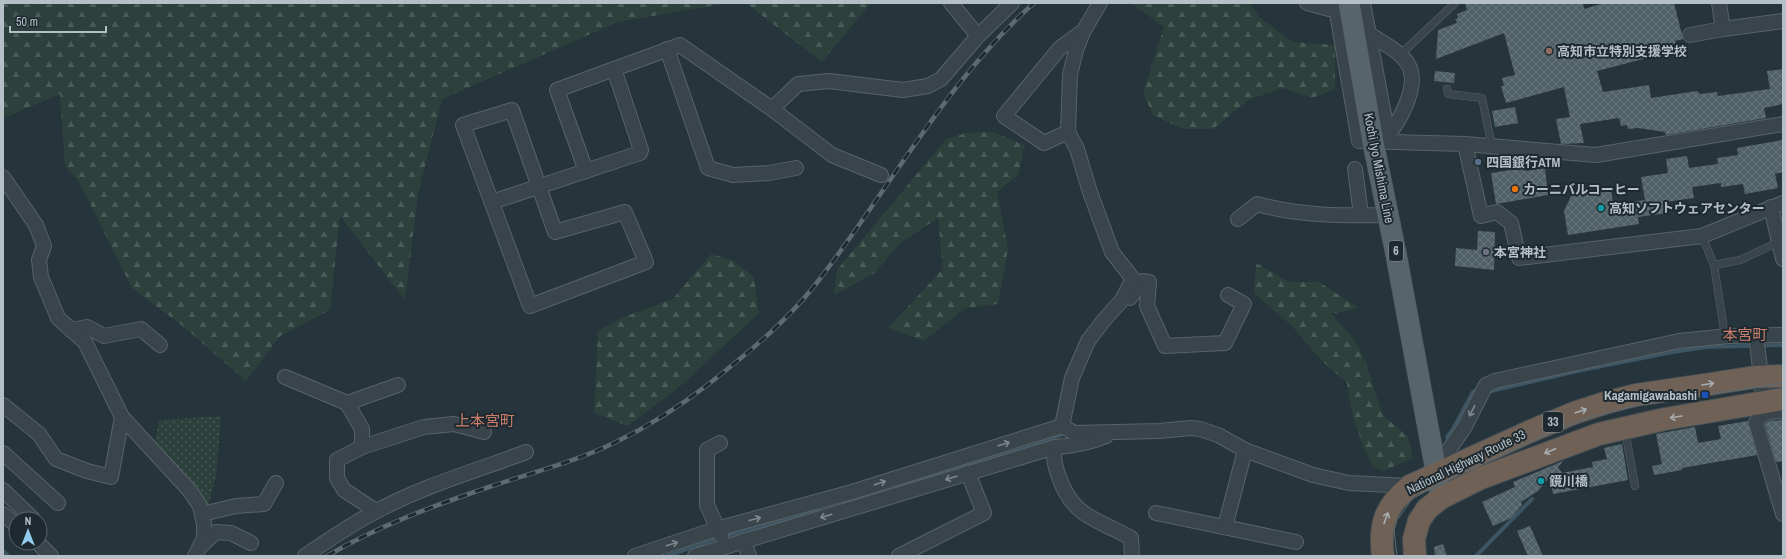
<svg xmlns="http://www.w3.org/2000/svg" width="1786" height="559" viewBox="0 0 1786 559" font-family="'Archivo Narrow','Noto Sans JP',sans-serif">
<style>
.forest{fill:url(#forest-firs)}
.park{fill:url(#park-dots)}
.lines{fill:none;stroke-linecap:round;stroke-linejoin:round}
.stream{stroke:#3d5562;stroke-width:4}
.building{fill:url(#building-cross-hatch)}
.lane-casing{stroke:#576369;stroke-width:8}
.street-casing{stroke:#576369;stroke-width:16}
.primary-casing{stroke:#455157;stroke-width:22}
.highway-casing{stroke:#445056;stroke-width:24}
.lane{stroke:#39454b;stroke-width:7}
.street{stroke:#39454b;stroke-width:14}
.primary{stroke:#57646b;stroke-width:21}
.highway{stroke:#706157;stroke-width:22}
.tram{stroke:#5c6a72;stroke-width:1}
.rail-casing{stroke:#5c6a72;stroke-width:4.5}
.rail{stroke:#1e2a30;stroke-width:3;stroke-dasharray:9;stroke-linecap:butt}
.oneway{stroke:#a7adb0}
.oneway2{stroke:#7d898f}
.education-dot{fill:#8d6e63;stroke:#1e2a30;stroke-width:1.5}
.service-dot{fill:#5c6f8a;stroke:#1e2a30;stroke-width:1.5}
.food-dot{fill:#e8710a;stroke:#1e2a30;stroke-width:1.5}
.culture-dot{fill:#0f9aa8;stroke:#1e2a30;stroke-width:1.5}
.worship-dot{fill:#6b7280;stroke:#1e2a30;stroke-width:1.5}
.transit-dot{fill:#1a4fb4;stroke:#1e2a30;stroke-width:1.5}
.labels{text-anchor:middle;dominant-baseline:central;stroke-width:4;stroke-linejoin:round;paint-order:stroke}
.shield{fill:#1e2a30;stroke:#889399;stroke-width:1}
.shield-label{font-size:12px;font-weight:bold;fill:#b5c0c6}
.poi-label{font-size:13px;font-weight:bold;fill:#b5c0c6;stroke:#1e2a30;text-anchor:start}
.street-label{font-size:13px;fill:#b5c0c6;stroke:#1e2a30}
.quarter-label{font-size:15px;fill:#ca7f6c;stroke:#1e2a30}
</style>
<defs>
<pattern id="forest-firs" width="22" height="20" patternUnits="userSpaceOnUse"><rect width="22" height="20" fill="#2c413c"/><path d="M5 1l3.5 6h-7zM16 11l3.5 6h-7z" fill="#485b57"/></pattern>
<pattern id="park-dots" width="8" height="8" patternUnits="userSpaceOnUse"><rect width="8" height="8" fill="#2c413c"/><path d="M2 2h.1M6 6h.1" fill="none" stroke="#485b57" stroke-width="1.8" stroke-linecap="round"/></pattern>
<pattern id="building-cross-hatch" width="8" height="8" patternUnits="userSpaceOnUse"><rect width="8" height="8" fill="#516168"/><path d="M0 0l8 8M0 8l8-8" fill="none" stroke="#68767c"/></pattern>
</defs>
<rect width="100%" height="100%" fill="#26343b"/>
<g class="forest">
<polygon points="3,3 728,3 618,22 442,99 418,194 405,300 340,216 330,310 280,336 246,381 184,327 132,288 78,180 65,166 60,94 3,118"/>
<polygon points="746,3 871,3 822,62"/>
<polygon points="1131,3 1250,3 1259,17 1293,42 1335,45 1335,89 1312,98 1283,88 1248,100 1213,129 1183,129 1153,115 1143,93 1164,27"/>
<polygon points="993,132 1025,145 1018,175 997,192 1008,250 998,304 965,308 924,341 888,328 943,269 938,218 899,244 875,273 834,295 837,270 946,139 966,133"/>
<polygon points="711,254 732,260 754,277 759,313 683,384 628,426 594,413 598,331 621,318 673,299"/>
<polygon points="1256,263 1289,282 1319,282 1359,308 1331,314 1355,340 1366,363 1382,414 1408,437 1413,458 1383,471 1373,467 1365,451 1353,417 1347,383 1322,361 1292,326 1254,293"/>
</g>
<polygon class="park" points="221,416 216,476 208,507 205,507 155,444 159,420"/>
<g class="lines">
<g class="stream">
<polyline points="1491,391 1582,370 1673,352 1706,347 1783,345"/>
<polyline points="1447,437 1453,429 1473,392 1478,389"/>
<polyline points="898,487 1061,435"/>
<polyline points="3,551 8,556"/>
<polyline points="668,556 714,539 819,511"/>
<polyline points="1476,556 1532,499"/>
</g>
</g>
<g class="building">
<polygon points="1465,3 1583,3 1584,9 1604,3 1674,3 1683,39 1675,41 1678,50 1597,71 1603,92 1649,85 1651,98 1697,91 1700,94 1717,92 1718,96 1770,89 1767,71 1783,69 1783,104 1764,108 1766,118 1666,135 1665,132 1638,128 1628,129 1627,125 1621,126 1619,118 1580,124 1584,143 1561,144 1556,119 1570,117 1564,87 1506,103 1501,86 1504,86 1502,78 1515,75 1504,33 1436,59 1438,30 1457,23 1455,19 1458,18 1457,14 1467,10"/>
<polygon points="1435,71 1455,73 1454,83 1434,81"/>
<polygon points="1515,107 1518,123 1495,127 1492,111"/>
<polygon points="1783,140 1783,172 1775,174 1778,188 1745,194 1743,184 1721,187 1721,183 1692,187 1694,198 1665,202 1667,213 1638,217 1639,224 1568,235 1564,211 1572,194 1611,188 1613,204 1645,200 1641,177 1668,173 1666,159 1687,156 1689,168 1718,164 1717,158 1738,155 1737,148"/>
<polygon points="1525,168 1526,171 1545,168 1548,195 1496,204 1491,173"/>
<polygon points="1478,231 1495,232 1494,270 1455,266 1456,248 1477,250"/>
<polygon points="1783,420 1783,461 1776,462 1765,424 1770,421"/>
<polygon points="1748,421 1757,455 1682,468 1682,470 1654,475 1652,466 1662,464 1656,434 1695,427 1698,443 1721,439 1718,426"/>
<polygon points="1622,444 1628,480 1553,494 1550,477 1538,491 1521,502 1522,505 1511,518 1493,526 1482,502 1515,487 1513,482 1563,461 1558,467 1562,473 1593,467 1592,462 1607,459 1604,448"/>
<polygon points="1530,526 1543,556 1528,556 1517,531"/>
<polygon points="1443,544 1447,556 1435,556 1434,547"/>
</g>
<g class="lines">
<g class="lane-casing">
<g id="lane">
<polyline points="1400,55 1455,3"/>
<polyline points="1447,89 1448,94 1482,98 1492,147"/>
<polyline points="1702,236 1714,265 1725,336"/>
<polyline points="1714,265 1740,260 1781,241"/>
<polyline points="1625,430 1635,486"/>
</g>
</g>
<g class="street-casing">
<g id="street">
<polyline points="951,3 978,36"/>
<polyline points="1307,3 1329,9 1336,8 1359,141 1465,144 1596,155 1783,124"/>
<polyline points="1363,3 1388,136"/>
<polyline points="1719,3 1723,29"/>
<path d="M 1368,33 C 1381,42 1400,51 1408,64 C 1421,86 1398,125 1382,142"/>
<polyline points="1690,35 1723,29 1783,21"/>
<polyline points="667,49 708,168 733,175 769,173 796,168"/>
<polyline points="772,109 832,155 881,175"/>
<polygon points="512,110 555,232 625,212 646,262 530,306 463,125"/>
<polyline points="1068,132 1044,143 1004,116 1060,48 1082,32"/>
<polyline points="1465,144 1481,216 1497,212 1511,223 1519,258 1702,236 1783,203"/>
<polyline points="1355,169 1361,215"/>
<polyline points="586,171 557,90 614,69"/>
<polyline points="3,177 36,225 44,246 39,260 41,277 58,318 85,342 122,417 111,477 87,471 56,459 39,434 3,405"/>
<polyline points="492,202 640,153 641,150 614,69 680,45 772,109 798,84 829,81 903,90 928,86 941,79 978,36 1012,3"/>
<polyline points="1771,207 1783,259"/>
<path d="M 1238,219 L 1257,204 C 1300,216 1344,216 1388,215"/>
<polyline points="1130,298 1143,281 1149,282 1147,306 1165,346 1225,343 1244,304 1228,295"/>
<polyline points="71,330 87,327 104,336 141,329 160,345"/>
<polyline points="1756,335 1764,402"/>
<polyline points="285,377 347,403 362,429 362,447 337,460 337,478 344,490 376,511"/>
<polyline points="347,403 398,385"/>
<path d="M 1783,411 C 1772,412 1761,411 1756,423 L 1783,514"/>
<polyline points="122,417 190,491 200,506 204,524 204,538 195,556"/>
<polyline points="1062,426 1072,378 1088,341 1104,320 1122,300 1133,279 1112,252 1090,192 1077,149 1068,132 1070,75 1076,50 1083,32 1100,3"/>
<polyline points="720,443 707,450 707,505 721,536"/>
<polyline points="362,447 424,427 454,424 484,432"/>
<path d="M 1055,447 C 1053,459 1055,466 1059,477 C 1073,518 1098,519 1131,538 L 1132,556"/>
<polyline points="3,453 58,503"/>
<polyline points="1449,468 1446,454 1464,428 1486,385 1495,381 1679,341 1729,336 1783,335"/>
<polyline points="3,490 33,519"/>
<polyline points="1156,513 1296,542"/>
<polyline points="3,514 16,525"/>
<polyline points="202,514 236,506 264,504 276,483"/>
<polyline points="1225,527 1245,450"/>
<polyline points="744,541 749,556"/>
<polyline points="38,543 51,556"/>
<polyline points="201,546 216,532 231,533 251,543"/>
<path d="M 305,556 C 328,540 350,525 375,512 C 422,486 476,471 526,452"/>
<polyline points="635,556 713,530 852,492 1062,426 1074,433 1159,431 1191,428 1200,429 1218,435 1245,450 1313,475 1349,483 1410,486"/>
<path d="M 695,556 L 1055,447 C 1074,446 1089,443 1106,436"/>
<polyline points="899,556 984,513 968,473"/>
</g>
</g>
<g class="primary-casing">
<polyline id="primary" points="1349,3 1373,142 1396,254 1441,498"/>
</g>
<g class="highway-casing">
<g id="highway">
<path d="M 1383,556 C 1379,525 1385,506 1410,486 L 1531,431 L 1574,413 L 1605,403 L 1636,395 L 1711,384 L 1755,377 L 1783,376"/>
<polyline points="1415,556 1414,539 1419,521 1427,509 1441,498 1481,478 1599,434 1665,419 1783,399"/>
</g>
</g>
<use href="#lane" class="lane"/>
<use href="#street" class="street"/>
<use href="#primary" class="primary"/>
<use href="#highway" class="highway"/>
<polyline class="tram" points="1397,556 1394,530 1397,520 1412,499 1439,484 1549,433 1583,419 1638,405 1783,383"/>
<g class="rail-casing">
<path id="rail" d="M 327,556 C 378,526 433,506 489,487 C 531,473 575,462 616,442 C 647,427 683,404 710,383 C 748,353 786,322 815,285 C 889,191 944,83 1034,3"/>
</g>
<use href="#rail" class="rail"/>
</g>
<defs><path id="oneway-shaft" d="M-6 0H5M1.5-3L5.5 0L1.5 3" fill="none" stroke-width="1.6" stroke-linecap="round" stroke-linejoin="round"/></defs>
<g class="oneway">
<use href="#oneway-shaft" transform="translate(1708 384) rotate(-9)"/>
<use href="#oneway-shaft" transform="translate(1581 411) rotate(-18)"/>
<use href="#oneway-shaft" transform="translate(1676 417) rotate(171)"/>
<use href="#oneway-shaft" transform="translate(1550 451) rotate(157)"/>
<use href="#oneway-shaft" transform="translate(1386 518) rotate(-70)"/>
</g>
<g class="oneway2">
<use href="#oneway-shaft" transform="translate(1472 411) rotate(117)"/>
<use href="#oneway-shaft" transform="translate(1004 444) rotate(-17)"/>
<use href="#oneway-shaft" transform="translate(951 478) rotate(163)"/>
<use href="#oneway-shaft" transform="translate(880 483) rotate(-18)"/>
<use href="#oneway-shaft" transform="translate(826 516) rotate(163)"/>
<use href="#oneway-shaft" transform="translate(755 519) rotate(-15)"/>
<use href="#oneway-shaft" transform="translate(672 544) rotate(-18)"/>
</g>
<circle class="education-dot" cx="1549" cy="51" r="4"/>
<circle class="service-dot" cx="1478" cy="162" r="4"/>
<circle class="food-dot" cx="1515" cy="189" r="4"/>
<g class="culture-dot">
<circle cx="1601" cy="208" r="4"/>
<circle cx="1541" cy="481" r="4"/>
</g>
<circle class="worship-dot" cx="1486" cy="252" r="4"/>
<rect class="transit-dot" x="1701" y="391" width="8" height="8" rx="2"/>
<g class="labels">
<g class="shield">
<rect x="1389" y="241" width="14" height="20" rx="3"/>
<rect x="1543" y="412" width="20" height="20" rx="3"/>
</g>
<g class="shield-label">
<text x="1396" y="251">6</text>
<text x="1553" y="422">33</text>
</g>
<g class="poi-label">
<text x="1557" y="51">高知市立特別支援学校</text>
<text x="1486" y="162">四国銀行ATM</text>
<text x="1523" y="189">カーニバルコーヒー</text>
<text x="1609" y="208">高知ソフトウェアセンター</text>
<text x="1494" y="252">本宮神社</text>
<text x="1697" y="395" text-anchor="end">Kagamigawabashi</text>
<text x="1549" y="481">鏡川橋</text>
</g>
<g class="street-label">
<text transform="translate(1379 168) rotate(79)">Kochi Iyo Mishima Line</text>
<text transform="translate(1466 462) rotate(-26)">National Highway Route 33</text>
</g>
<g class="quarter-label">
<text x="1745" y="334">本宮町</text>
<text x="485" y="420">上本宮町</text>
</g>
</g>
<rect width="1786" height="559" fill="none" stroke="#b5c0c6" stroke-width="8"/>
<g transform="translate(28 531)"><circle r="19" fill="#1e2a30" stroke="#5a666c"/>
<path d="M0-3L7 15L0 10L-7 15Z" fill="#93cbee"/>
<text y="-6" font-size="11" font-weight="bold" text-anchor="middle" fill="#b5c0c6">N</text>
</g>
<path d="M10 26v6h96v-6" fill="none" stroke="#b5c0c6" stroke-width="2"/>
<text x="16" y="26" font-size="12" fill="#b5c0c6" stroke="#1e2a30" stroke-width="3" paint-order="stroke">50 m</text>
</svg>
